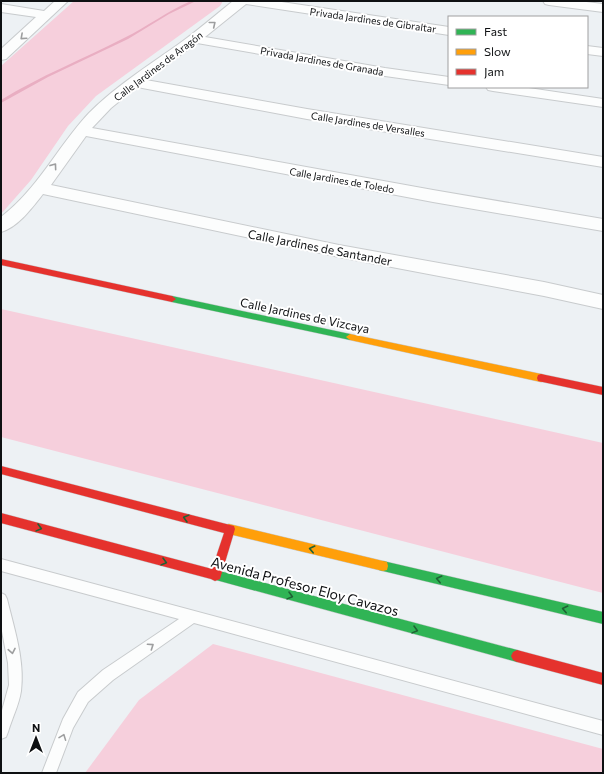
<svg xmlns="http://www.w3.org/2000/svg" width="604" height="774" viewBox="0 0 604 774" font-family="Commissioner,sans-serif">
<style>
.green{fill:#f6cfdc}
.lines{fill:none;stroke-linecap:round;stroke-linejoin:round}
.stream{fill:#e9aec2;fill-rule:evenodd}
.lane-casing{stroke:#c8cbcd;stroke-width:2}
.street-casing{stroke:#c8cbcd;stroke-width:2}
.fast-casing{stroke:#c8cbcd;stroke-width:1}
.slow-casing{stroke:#c8cbcd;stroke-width:1}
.jam-casing{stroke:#c8cbcd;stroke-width:1}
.lane{fill:#fcfdfd;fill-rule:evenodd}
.street{fill:#fcfdfd;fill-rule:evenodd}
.fast{fill:#30b455;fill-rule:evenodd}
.slow{fill:#ff9f0a;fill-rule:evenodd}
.jam{fill:#e5322d;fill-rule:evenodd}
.oneway{stroke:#9d9e9f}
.oneway2{stroke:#1f6234}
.labels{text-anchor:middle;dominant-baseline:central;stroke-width:4;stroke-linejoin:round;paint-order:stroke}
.far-street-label{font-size:10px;fill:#0e1012;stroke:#fff}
.street-label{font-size:12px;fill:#0e1012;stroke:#fff}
.near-street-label{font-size:14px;fill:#0e1012;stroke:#fff}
</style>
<rect width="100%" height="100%" fill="#edf1f4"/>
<g class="green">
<polygon points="74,1 223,1 220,6 96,96 68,126 31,180 1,214 1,66"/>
<polygon points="1,309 603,443 603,593 1,437"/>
<polygon points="213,644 603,749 603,773 85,773 139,700"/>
</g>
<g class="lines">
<path class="stream" d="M 191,1 L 196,1 L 169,14 L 128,39 L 48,77 L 1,103 L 1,100 C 40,76 83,59 124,38 C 147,27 167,11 191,1 Z"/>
<g class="lane-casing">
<g id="lane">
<polygon points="1,559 603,721 603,735 194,623 113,680 88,702 73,728 56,773 42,773 63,719 78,692 103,670 179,619 1,571"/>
<path d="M 1,593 L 5,595 L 7,599 C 14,628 25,661 21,691 C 19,705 12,718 8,732 L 6,737 L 1,739 L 1,714 L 9,685 L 8,663 L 1,626 Z"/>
</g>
</g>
<g class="street-casing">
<g id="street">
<polygon points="55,1 68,1 6,59 1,60 1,49 36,17 1,12 1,4 44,11"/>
<path d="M 233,1 L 275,1 L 449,27 L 449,35 L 246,4 L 205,37 L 385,68 L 449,77 L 449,85 L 385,76 L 197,43 L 146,80 L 307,109 L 603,157 L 603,167 L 307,119 L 137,87 L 111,108 L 92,128 L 433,190 L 603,219 L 603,231 L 433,202 L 86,136 L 51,185 L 339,245 L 544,282 L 603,295 L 603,309 L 544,296 L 339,257 L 43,194 C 32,208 18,227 1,232 L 1,217 C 38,189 58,146 89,113 C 115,87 146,67 176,46 C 196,32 214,16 233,1 Z"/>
<polygon points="543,1 578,1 603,4 603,12 549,5 545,4"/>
<polygon points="587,46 603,48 603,56 587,54"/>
<polygon points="486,87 522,87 603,99 603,107 493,91 488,90"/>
</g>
</g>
<g class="fast-casing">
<g id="fast">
<polygon points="172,296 350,334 354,337 350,340 172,302 168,299"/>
<polygon points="383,561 603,612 603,624 383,571 379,570 378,566 379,562"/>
<polygon points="216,570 517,650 521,652 523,656 521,660 517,662 216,580 212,579 211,575 212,571"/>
</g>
</g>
<g class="slow-casing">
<g id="slow">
<polygon points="350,334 541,374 544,375 545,378 544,381 541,382 350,340 346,337"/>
<polygon points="229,524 383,561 387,562 388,566 387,570 383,571 229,534 225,532 224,529 225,526"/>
</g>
</g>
<g class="jam-casing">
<g id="jam">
<polygon points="1,259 172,296 176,299 172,302 1,265"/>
<polygon points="541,374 603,387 603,395 538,381 537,378 538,375"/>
<polygon points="1,466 234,526 235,529 220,579 215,581 211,579 1,523 1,513 212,569 224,533 1,474"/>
<polygon points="517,650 603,673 603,685 517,662 513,660 511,656 513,652"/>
</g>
</g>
<use href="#lane" class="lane"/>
<use href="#street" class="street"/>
<use href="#fast" class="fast"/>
<use href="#slow" class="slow"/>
<use href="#jam" class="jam"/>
</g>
<defs><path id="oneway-chevron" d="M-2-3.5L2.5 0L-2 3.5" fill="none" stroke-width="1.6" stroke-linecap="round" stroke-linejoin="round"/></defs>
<g class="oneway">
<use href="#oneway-chevron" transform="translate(213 24) rotate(-39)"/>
<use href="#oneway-chevron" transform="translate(23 37) rotate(138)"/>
<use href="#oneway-chevron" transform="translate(54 166) rotate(-54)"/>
<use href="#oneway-chevron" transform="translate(151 646) rotate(-34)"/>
<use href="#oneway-chevron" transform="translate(12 651) rotate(79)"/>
<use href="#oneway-chevron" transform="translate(63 737) rotate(-69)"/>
</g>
<g class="oneway2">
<use href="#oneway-chevron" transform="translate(186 518) rotate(-165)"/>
<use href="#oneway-chevron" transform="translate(39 528) rotate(15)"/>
<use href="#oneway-chevron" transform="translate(312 549) rotate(-167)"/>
<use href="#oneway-chevron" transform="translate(164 562) rotate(15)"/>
<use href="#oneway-chevron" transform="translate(439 579) rotate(-167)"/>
<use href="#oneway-chevron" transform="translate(290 596) rotate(15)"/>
<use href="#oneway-chevron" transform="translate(565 609) rotate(-167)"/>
<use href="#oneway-chevron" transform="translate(415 630) rotate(15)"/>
</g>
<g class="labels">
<g class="far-street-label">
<text transform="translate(373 20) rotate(8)">Privada Jardines de Gibraltar</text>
<text transform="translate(322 61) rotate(10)">Privada Jardines de Granada</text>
<text transform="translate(158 66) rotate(-37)">Calle Jardines de Aragón</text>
<text transform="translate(368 124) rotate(9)">Calle Jardines de Versalles</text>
<text transform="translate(342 180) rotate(10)">Calle Jardines de Toledo</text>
</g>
<g class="street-label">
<text transform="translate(320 247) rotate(11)">Calle Jardines de Santander</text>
<text transform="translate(305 315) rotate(12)">Calle Jardines de Vizcaya</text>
</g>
<g class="near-street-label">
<text transform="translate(305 586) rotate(15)">Avenida Profesor Eloy Cavazos</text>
</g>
</g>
<rect width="604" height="774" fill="none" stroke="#0e1012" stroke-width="4"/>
<rect x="448" y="16" width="140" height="72" fill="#ffffff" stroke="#9f9fa0"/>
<rect x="456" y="29" width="20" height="6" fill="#30b455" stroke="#9f9fa0"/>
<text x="484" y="36" font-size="12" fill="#0e1012">Fast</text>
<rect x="456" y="49" width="20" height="6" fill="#ff9f0a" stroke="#9f9fa0"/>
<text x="484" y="56" font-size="12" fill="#0e1012">Slow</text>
<rect x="456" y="69" width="20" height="6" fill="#e5322d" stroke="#9f9fa0"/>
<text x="484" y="76" font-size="12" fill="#0e1012">Jam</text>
<g transform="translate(36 738)" stroke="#ffffff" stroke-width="3" paint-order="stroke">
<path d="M0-3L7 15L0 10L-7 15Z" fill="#0e1012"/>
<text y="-6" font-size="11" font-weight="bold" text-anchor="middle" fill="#0e1012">N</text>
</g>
</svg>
